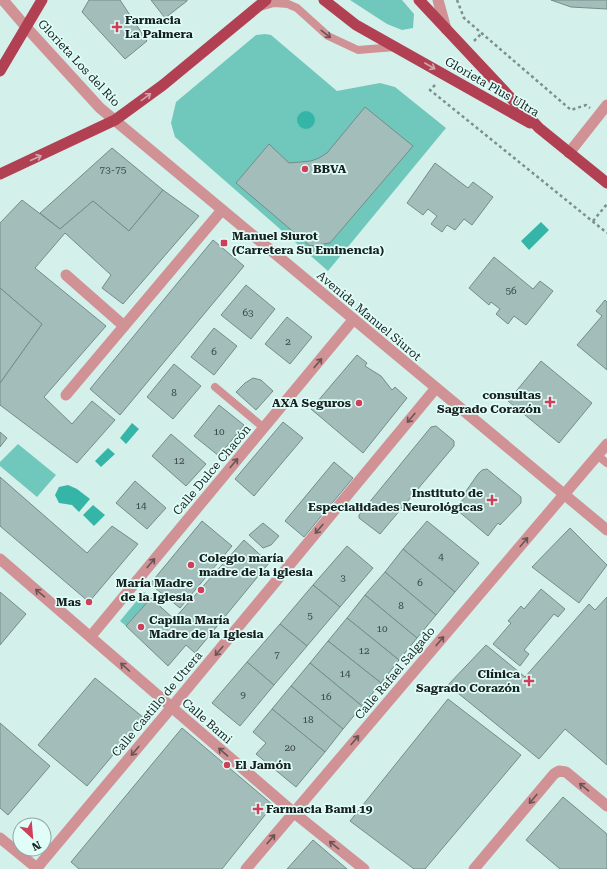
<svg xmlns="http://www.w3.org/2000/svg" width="607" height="869" viewBox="0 0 607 869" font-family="'Roboto Serif',serif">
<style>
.green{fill:#70c8bc}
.water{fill:#35b5a7}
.building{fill:#a3beba;stroke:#738d89}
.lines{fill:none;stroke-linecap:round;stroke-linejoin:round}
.path{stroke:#7c8f8c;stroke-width:2.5;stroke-dasharray:3 3;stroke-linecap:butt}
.service{stroke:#d19296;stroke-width:8}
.minor{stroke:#d19296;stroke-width:11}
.tertiary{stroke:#d19296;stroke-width:11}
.primary{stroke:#b14152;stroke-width:11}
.oneway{stroke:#6b5455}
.oneway2{stroke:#cba8ad}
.poi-dot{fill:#cf3f59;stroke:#e1fdf8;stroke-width:1.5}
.labels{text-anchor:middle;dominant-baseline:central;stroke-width:3.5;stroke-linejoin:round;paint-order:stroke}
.number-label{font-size:10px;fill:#3a4846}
.poi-label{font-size:12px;font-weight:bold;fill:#17211f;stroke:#e1fdf8;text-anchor:start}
.street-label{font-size:12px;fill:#17211f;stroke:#e1fdf8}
</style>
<rect width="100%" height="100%" fill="#d4f0eb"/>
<g class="green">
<polygon points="350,0 402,0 414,14 413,28 402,30 387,24"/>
<polygon points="265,34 271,35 337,91 380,83 395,87 446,128 328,271 175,137 171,123 176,102 256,35"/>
<polygon points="18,444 56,475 37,497 0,466 0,462"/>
<polygon points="144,592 151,598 126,626 120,621"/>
</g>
<g class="water">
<circle cx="306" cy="120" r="9"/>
<polygon points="541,222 549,230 529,250 521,241"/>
<polygon points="132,423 139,429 126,444 120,438"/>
<polygon points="108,448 115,454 101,467 95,461"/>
<polygon points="68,485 77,489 90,499 79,512 72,505 59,503 55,495 59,487"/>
<polygon points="93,505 105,515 94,526 83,515"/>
</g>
<g class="building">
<polygon points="89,0 120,0 147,41 125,59 82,12"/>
<polygon points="151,0 187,0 187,1 165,18"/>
<polygon points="551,0 607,0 607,9 571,7"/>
<polygon points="365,107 413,146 330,243 310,246 236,183 269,144 289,163 311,161 319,158 327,153"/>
<polygon points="112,148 163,190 129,231 93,201 60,229 40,213"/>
<polygon points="435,163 468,188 473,182 493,197 472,225 464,219 455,230 447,225 442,232 431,224 437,216 428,209 423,215 407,203"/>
<polygon points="163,190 199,216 123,304 102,288 111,275 65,233 35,268 106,326 44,397 72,424 92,401 115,420 77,463 0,405 0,383 42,324 0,288 0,223 22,200 60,229 93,201 129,231"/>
<polygon points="213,240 244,266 120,415 90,389"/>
<polygon points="494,257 533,289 540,281 553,291 526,325 514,316 508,324 496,314 500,309 491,302 489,305 469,288"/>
<polygon points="246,285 275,309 251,339 221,315"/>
<polygon points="0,288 42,324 0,383"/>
<polygon points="605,300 607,302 607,370 577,345 602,316 596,311"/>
<polygon points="287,317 312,337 290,364 265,344"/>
<polygon points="214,328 237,346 214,375 191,357"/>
<polygon points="357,355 367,363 365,366 381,376 392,390 395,387 407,398 363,453 311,409"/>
<polygon points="541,361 592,403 559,443 508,401"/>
<polygon points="174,364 201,386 173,419 147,397"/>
<polygon points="253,378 261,380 273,391 256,410 236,392 245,383"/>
<polygon points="219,405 244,425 219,456 194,436"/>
<polygon points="283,422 303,438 254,496 235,479"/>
<polygon points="436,426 454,441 454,446 380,534 359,518 359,515 431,427"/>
<polygon points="0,432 7,438 0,447"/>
<polygon points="171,434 206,464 186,486 152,456"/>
<polygon points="334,462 353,478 304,537 285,521"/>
<polygon points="487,469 521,497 521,503 500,525 498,523 488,536 457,510 462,504 460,503 466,496 464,494 478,474 482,470"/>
<polygon points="0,477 87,553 112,526 138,544 89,602 0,526"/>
<polygon points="135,481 166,508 147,529 116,503"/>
<polygon points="202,521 232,546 180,608 150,584"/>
<polygon points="427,521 479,563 455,592 403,549"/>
<polygon points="263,523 279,536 271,545 263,548 249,535"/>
<polygon points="570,528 607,565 579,603 532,567"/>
<polygon points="244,540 269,563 195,653 186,645 168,666 126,626 151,598 174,619"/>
<polygon points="347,546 373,568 340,607 313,585"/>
<polygon points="403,549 455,592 436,615 385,572"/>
<polygon points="385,572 436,615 417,638 365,595"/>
<polygon points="313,585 340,607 307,646 280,624"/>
<polygon points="541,589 565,609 558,617 554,614 524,650 529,654 520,666 493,644 511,623 508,621 521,606 524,609"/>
<polygon points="0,592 26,614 0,645"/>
<polygon points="365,595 417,638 399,660 347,618"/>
<polygon points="607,597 607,765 565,729 539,759 448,685 486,645 525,677 589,604 595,610"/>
<polygon points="347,618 399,660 381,683 328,641"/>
<polygon points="280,624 307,646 274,685 247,662"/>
<polygon points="328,641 381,683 362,706 310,663"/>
<polygon points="247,662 274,685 240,726 212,703"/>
<polygon points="310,663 362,706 343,729 291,686"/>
<polygon points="95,678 144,718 87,786 38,745"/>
<polygon points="291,686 343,729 325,752 272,709"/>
<polygon points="448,699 521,755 425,869 414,869 350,821"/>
<polygon points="272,709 325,752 296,787 256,754 266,743 253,732"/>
<polygon points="0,723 50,766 8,815 0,808"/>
<polygon points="182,728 273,805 222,869 79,869 71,862"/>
<polygon points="563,797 607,834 607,869 560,869 526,840"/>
<polygon points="313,840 347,869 287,869"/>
</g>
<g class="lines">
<g class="path">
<polyline points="457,0 464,18 571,110 586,105 590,108"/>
<polyline points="474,41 482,33"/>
<polyline points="435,85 430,90 607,233"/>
<polyline points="593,221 607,204"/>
</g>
<g class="service">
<polyline points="260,7 274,3 288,4 297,8 328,36 358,50 395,47"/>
<polyline points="215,387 264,428"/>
<polyline points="598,456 607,463"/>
</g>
<g class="minor">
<polyline points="3,0 26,27"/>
<polyline points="438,0 446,29"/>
<polyline points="66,275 124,326"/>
<polyline points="66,395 222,210"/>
<polyline points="0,559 293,812 364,869"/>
<polyline points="91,636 353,320"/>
<polyline points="0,838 38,869"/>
<polyline points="36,869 171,708 436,388"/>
<polyline points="246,869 607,444"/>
<polyline points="474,869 554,774 559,771 566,772 607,806"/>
</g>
<g class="tertiary">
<polyline points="26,27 100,108 607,530"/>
<polyline points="569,153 607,105"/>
</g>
<g class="primary">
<polyline points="324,0 356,25 530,123"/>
<polyline points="419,0 539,128 607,183"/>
<polyline points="0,71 42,0"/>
<polyline points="0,174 115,120 163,85 266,0"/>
</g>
</g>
<defs><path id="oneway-shaft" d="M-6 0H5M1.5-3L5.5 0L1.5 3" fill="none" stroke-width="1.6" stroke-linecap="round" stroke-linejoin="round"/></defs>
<g class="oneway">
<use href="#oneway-shaft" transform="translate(326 34) rotate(38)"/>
<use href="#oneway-shaft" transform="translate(318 363) rotate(-50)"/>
<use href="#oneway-shaft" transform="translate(411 418) rotate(130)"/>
<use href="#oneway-shaft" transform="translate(234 463) rotate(-50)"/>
<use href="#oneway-shaft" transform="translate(319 529) rotate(130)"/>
<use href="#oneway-shaft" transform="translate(524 542) rotate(-50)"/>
<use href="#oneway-shaft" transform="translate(151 563) rotate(-50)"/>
<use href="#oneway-shaft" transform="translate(40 593) rotate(-140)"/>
<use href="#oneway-shaft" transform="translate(440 641) rotate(-50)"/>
<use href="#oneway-shaft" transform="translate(219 651) rotate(130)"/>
<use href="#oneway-shaft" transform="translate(125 667) rotate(-138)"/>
<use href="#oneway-shaft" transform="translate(355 740) rotate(-50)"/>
<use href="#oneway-shaft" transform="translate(135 751) rotate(130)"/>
<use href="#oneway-shaft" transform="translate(223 752) rotate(-139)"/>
<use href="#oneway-shaft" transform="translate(584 787) rotate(-140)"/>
<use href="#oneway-shaft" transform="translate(533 799) rotate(130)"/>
<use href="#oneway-shaft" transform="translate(271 839) rotate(-50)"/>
<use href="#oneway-shaft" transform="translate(334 845) rotate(-141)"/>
</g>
<g class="oneway2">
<use href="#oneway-shaft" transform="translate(430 66) rotate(30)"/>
<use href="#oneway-shaft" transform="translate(146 97) rotate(-36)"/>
<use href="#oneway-shaft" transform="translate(36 158) rotate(-24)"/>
</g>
<g class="poi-dot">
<path d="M115 21h4v4h4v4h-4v4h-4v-4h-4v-4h4z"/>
<circle cx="305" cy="169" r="4"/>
<rect x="220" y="239" width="8" height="8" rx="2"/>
<path d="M548 396h4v4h4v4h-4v4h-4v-4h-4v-4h4z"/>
<circle cx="359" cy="403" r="4"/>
<path d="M490 494h4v4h4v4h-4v4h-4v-4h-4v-4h4z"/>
<circle cx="191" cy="565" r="4"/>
<circle cx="201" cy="590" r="4"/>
<circle cx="89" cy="602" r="4"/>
<circle cx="141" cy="627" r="4"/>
<path d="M527 675h4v4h4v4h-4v4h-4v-4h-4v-4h4z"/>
<circle cx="227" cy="765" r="4"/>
<path d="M256 803h4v4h4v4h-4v4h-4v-4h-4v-4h4z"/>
</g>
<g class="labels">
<g class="number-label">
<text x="113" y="169">73-75</text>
<text x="511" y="290">56</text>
<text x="248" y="312">63</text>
<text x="288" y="341">2</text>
<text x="214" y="351">6</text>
<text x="174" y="392">8</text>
<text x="219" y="431">10</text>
<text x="179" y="460">12</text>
<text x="141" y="505">14</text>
<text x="441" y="556">4</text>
<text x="343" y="577">3</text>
<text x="420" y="582">6</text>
<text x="401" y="605">8</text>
<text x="310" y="615">5</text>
<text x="382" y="628">10</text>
<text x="364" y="650">12</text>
<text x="277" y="654">7</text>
<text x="345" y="673">14</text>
<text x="243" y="694">9</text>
<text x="326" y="696">16</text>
<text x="308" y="719">18</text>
<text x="290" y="747">20</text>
</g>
<g class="poi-label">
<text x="125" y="20">Farmacia<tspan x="125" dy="14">La Palmera</tspan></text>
<text x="313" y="169">BBVA</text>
<text x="232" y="236">Manuel Siurot<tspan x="232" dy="14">(Carretera Su Eminencia)</tspan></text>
<text x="541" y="395" text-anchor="end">consultas<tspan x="541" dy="14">Sagrado Corazón</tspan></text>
<text x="351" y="403" text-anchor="end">AXA Seguros</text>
<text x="483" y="493" text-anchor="end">Instituto de<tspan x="483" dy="14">Especialidades Neurológicas</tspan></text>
<text x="199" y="558">Colegio maría<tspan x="199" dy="14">madre de la iglesia</tspan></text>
<text x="193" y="583" text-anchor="end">María Madre<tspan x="193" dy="14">de la Iglesia</tspan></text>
<text x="81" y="602" text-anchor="end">Mas</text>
<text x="149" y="620">Capilla María<tspan x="149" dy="14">Madre de la Iglesia</tspan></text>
<text x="520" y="674" text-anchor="end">Clínica<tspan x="520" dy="14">Sagrado Corazón</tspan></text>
<text x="235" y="765">El Jamón</text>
<text x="266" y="809">Farmacia Bami 19</text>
</g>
<g class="street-label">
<text transform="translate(79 63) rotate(47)">Glorieta Los del Río</text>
<text transform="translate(492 87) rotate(30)">Glorieta Plus Ultra</text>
<text transform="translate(369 316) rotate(40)">Avenida Manuel Siurot</text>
<text transform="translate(212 470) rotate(-50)">Calle Dulce Chacón</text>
<text transform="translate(395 673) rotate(-50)">Calle Rafael Salgado</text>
<text transform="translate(157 704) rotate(-50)">Calle Castillo de Utrera</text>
<text transform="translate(207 721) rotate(41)">Calle Bami</text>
</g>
</g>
<g transform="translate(32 837) rotate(154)"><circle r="19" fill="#e1fdf8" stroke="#90a5a1"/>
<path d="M0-3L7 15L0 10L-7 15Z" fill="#cf3f59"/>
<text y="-6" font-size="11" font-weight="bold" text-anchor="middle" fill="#17211f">N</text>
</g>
</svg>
